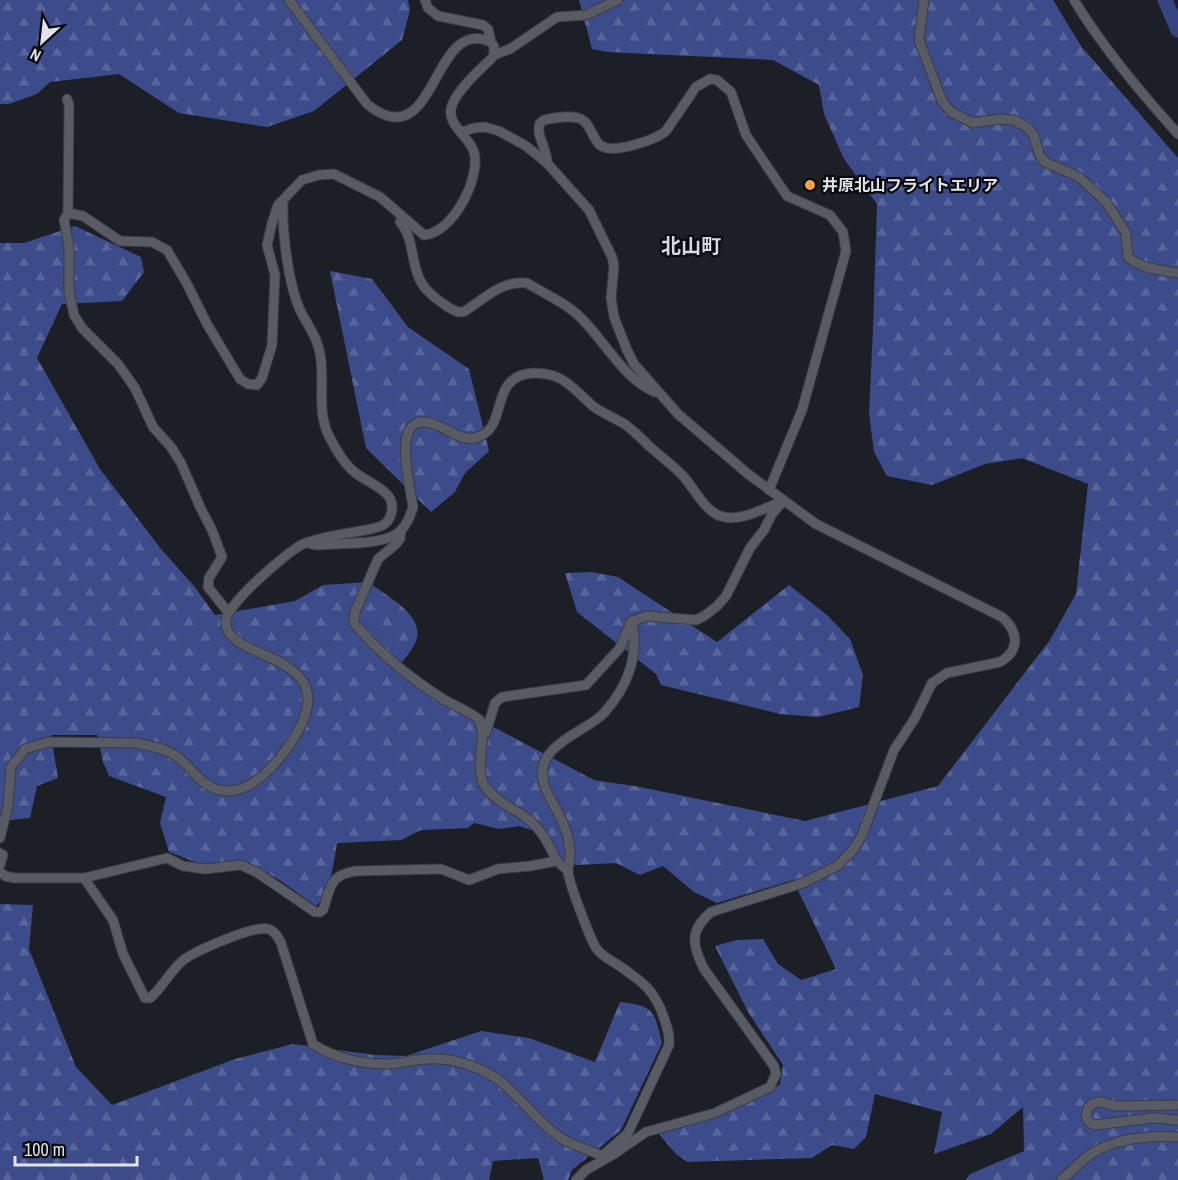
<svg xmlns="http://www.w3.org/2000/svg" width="1178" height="1180" viewBox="0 0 1178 1180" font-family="'Archivo Narrow','Noto Sans JP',sans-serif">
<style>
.forest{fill:url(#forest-firs)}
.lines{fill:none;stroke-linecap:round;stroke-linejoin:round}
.river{stroke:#364482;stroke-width:15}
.minor-casing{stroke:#3b3d42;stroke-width:11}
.minor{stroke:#585b63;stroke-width:9}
.poi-dot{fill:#f9a04c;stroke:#08090c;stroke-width:2}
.labels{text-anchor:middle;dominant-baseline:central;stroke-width:4.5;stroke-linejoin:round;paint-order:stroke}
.poi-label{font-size:16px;font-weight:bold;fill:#e1e3e8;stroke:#08090c;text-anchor:start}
.quarter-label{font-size:20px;font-weight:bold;fill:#d6d9e3;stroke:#08090c}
</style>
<defs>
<pattern id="forest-firs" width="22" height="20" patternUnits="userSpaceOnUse" patternTransform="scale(1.5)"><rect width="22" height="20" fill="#3c4b89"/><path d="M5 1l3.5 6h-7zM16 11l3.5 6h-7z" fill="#58659a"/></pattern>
</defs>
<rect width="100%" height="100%" fill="#1c1f26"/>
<g class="forest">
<polygon points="0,0 408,0 410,10 402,40 314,111 267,127 179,113 119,74 50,82 37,94 9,104 0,104"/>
<path d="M 579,0 L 1053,0 L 1081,46 L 1178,158 L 1178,1180 L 966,1180 L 970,1174 L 1024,1151 L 1023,1107 L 991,1134 L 934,1154 L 942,1112 L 875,1094 L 866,1137 L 854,1149 L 832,1145 L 812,1158 L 688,1162 L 677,1155 L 657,1132 L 773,1090 L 780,1084 L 783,1065 L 748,1012 L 715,946 L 737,940 L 763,939 L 778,964 L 801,980 L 836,969 L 793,880 L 717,903 L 694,892 L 663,866 L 640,875 L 616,863 L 577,865 L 562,861 L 547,835 L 519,826 L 499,829 L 474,823 L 468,828 L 421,830 L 401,840 L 337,843 C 334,861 330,895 316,906 L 278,879 L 244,861 L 203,865 L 169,852 L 160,823 L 166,797 L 109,776 L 103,762 L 97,735 L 51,735 L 58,778 L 37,786 L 30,818 L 0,821 L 0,243 L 24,243 L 75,226 L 141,257 L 144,272 L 122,301 L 62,304 L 37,358 L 100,469 L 161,549 L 194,586 L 215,615 L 295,601 L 323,585 L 368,582 C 385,595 426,615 416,641 C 412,651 403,660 397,669 L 429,693 L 594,780 L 640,787 L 805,821 L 938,786 L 1050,640 L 1076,594 L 1088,484 L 1022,458 L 985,464 L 932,485 L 887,476 L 874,452 L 869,413 L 873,329 L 877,204 L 844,159 L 824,114 L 819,85 L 773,60 L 608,52 L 592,49 Z"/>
<polygon points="330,271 372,279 408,327 469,369 489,451 465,473 455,492 431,512 366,448"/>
<polygon points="592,572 618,577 717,642 789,585 827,615 850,639 863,675 859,707 818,717 780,714 661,685 656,674 577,612 565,573"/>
<path d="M 0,904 L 33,905 L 29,949 L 76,1067 L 112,1105 L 235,1059 L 293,1044 L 375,1055 L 406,1056 L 481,1031 L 529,1038 L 595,1062 L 620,1002 C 654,1006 654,1010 662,1043 L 621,1130 L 572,1170 L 568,1180 L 544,1180 L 538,1158 L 493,1161 L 489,1180 L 0,1180 Z"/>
</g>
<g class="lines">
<polyline class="river" points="1165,0 1178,30"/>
<g class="minor-casing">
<g id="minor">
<path d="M 289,0 L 367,104 C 437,161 431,14 491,42"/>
<path d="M 924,0 L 919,40 L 942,101 L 951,112 L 973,123 L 999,119 L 1014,120 L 1028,128 L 1034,136 L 1040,156 L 1045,162 L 1079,177 L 1106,202 L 1126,233 L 1128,257 C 1141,269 1162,270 1178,273"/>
<path d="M 1074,0 C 1103,48 1140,92 1178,134"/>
<polyline points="494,55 510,49 557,17 586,15 618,0"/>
<polyline points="67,99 69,105 68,213 64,220 69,247 69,291 74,315 82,328 118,364 135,388 153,427 171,447 181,463 201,509 212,530 222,557 209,578 208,587 228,612"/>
<path d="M 462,132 L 474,128 L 485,127 L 499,131 L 526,146 L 547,163 L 589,210 L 612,257 L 614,266 L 611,298 L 614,317 L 627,350 L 634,364 L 678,414 L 748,474 L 816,524 L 1002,617 C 1018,631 1021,650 1000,662 L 947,673 L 932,683 L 915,718 L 894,750 L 862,835 L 854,849 L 837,866 L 803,883 L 711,912 C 689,931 692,945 704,969 L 774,1066 L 776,1074 L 770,1087 L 715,1113 L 646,1132 L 614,1154 L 586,1170 L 576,1180"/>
<path d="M 547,163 C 548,149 535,136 540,123 L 544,120 C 553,118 572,115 581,119 C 590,123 592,138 600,145 C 612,155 655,140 666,131 L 696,87 L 710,79 L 717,80 L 731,92 L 746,135 L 787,196 L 830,215 L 843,232 L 846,251 L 802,410 L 769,490"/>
<path d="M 68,213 L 83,216 L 120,241 L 152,242 L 167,250 L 186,282 L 207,324 L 240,379 L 248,384 L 257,385 L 262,378 L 272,345 L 275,275 L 267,245 L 272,223 L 278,205 L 302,180 L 319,175 L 334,174 L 380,197 L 424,235 C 453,233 481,178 474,152 C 469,136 448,126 451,109 C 454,93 479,70 491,59 L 494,55 L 494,46 L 491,42 L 488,29 L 483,25 L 438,16 L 428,8 L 425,0"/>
<path d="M 400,222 C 415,239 410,263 421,282 C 426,292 439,301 448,307 C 453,310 459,314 465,311 C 484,299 502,280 527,283 C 545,294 568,304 582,319 C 604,341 626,381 655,392"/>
<path d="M 401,530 L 400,539 L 396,544 L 378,559 L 355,612 L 354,623 C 379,653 410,678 443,699 C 455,706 469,711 480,720 L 483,735"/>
<path d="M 311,544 L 318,545 C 339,543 377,545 395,535 C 405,529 410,518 413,507 C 410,484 388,406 436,425 C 448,429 461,441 474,438 C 511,431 486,376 533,373 C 542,373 550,374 559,378 C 572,384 583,398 594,407 C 604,414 615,418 626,425 C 634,431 642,439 649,446 C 660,456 673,465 683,476 C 695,489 706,514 724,517 C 743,521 764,508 781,502"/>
<path d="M 0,838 L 8,806 L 11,767 L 25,749 L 48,742 L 137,743 C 152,746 168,749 180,759 C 189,766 196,777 206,784 C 239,806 271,771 288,747 C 358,648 221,665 226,620 C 227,604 288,551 303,544 C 322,536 345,534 366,530 C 371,529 378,528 383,525 C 387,523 390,518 391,514 C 399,490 365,483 352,470 C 342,461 335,448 329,436 C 317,413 324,385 321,360 C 319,339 309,328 300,310 C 288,283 282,231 283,202"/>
<polyline points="0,853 3,855 0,865"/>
<path d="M 557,861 C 549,845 542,830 528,819 C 514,808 494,801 484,785 C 478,775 481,747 483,735 L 486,732 L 495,703 L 502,697 L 586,685 L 619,649 L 632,621"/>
<path d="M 0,872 L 5,876 L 15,878 L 84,878 L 167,858 L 183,866 L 205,869 L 241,865 L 256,872 L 315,912 L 320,912 L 323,910 C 331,887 329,875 356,871 L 441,869 L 469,880 L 498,869 L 530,866 L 557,861 L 568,871"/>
<path d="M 84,878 L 113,920 L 123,954 L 145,998 L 150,998 C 162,988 169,973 181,962 C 192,952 254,925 268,929 C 275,931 278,937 281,943 L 313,1044 C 334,1058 362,1064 387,1064 C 400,1064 414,1059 428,1059 C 444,1058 462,1062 477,1068 C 511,1081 528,1114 557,1135 C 570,1146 587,1148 602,1156"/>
<polyline points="1178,1105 1117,1106 1100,1102 1093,1103 1088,1108 1086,1115 1088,1121 1094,1125 1153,1118 1178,1120"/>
<path d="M 603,1158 L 602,1156 L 628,1133 L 669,1045 C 670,1035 667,1027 664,1018 C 655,991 644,983 621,967 C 613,961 602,957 596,948 C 590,938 568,881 568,871 C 568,866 570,861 570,857 C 570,847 568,835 564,826 C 559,810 546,796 543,780 C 536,744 585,733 604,713 C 628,686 639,657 632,621 L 647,616 L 696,620 L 704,616 L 716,607 L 726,596 L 750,548 L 764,530 L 772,514 L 783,501"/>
<path d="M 1061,1180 C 1072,1171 1082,1159 1094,1152 C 1119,1138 1150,1135 1178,1137"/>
</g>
</g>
<use href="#minor" class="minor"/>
</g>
<circle class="poi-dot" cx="810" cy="185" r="6"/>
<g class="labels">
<g class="poi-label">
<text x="822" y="185">井原北山フライトエリア</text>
</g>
<g class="quarter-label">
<text x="691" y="245">北山町</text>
</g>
</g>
<g transform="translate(42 42) rotate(207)" stroke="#08090c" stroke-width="4.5" paint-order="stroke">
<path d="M0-4.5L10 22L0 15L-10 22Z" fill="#e1e3e8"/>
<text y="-9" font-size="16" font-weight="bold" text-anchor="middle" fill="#e1e3e8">N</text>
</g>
<path d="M15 1156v9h122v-9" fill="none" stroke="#e1e3e8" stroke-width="3"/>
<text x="24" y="1156" font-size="18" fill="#e1e3e8" stroke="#08090c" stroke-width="4.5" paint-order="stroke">100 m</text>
</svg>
